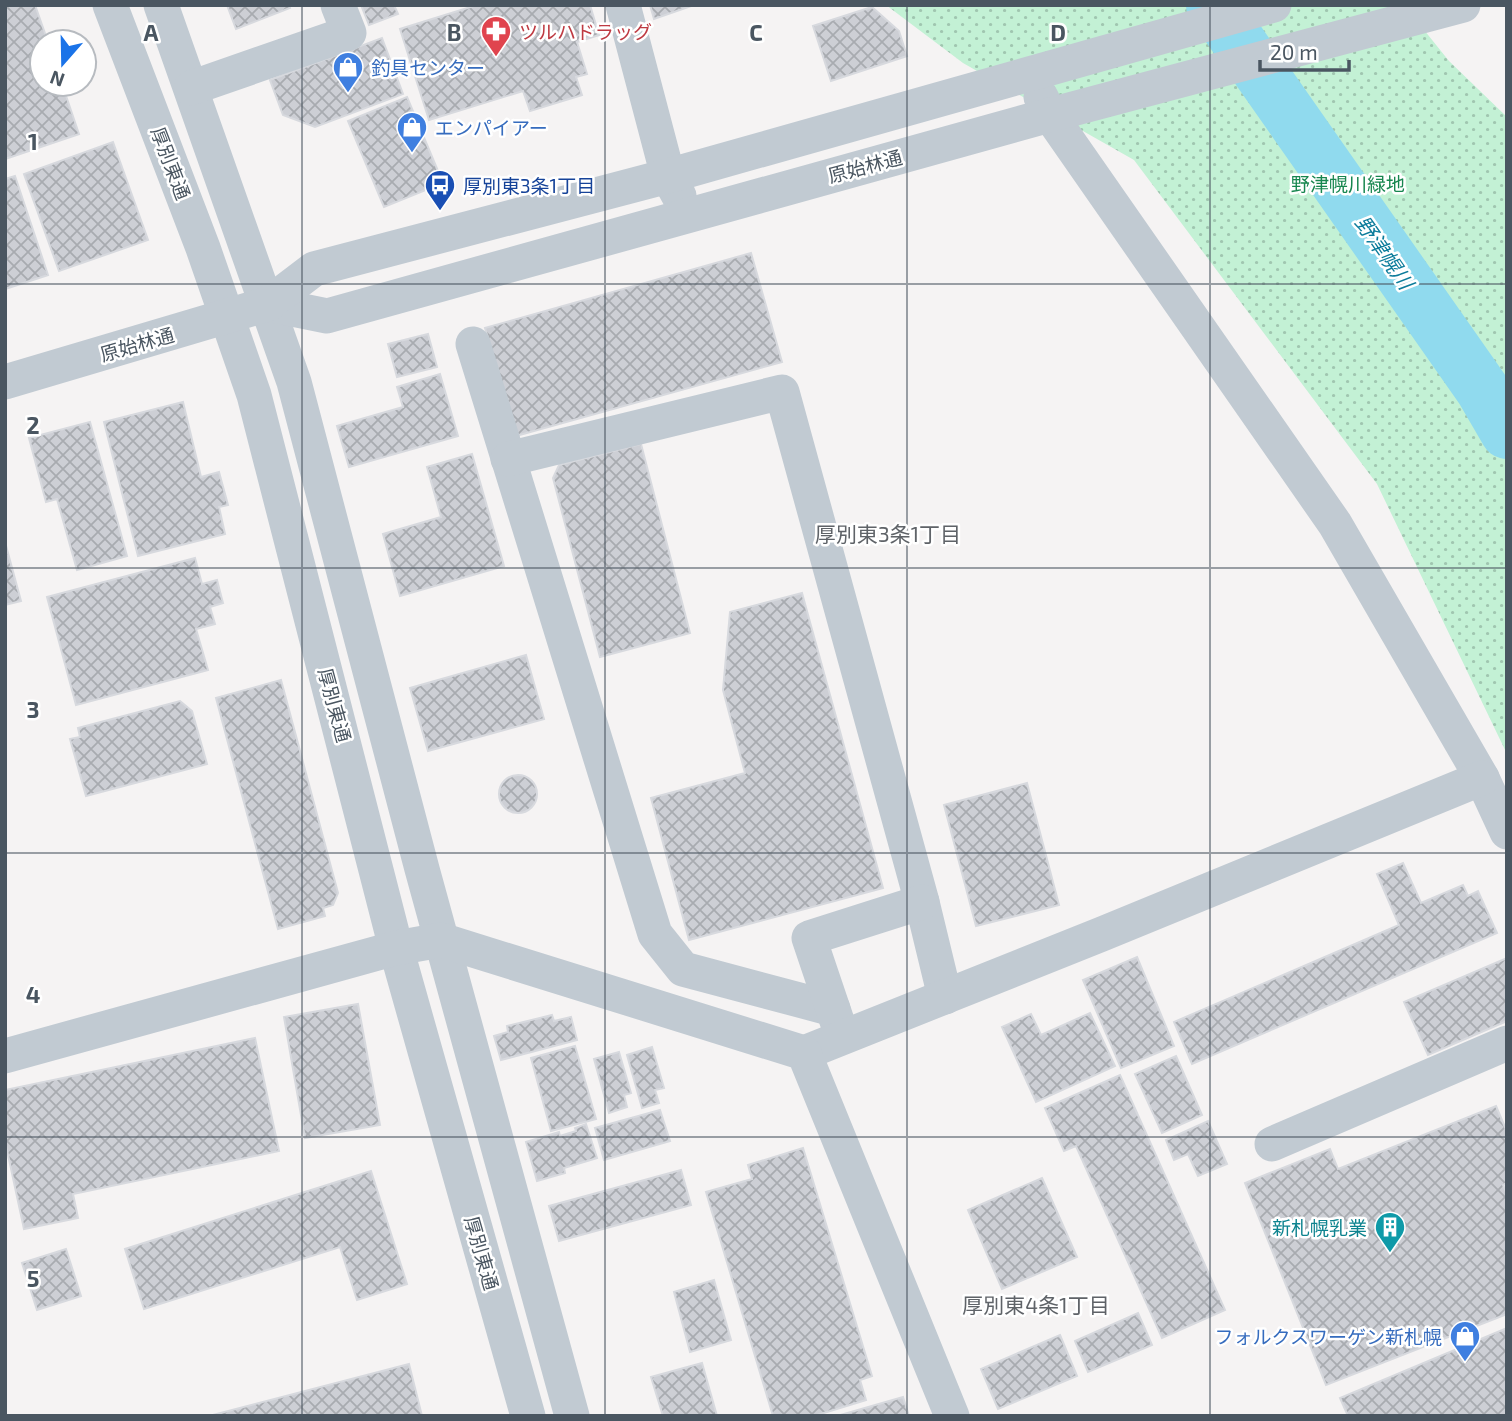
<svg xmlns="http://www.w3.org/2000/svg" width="1512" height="1421" viewBox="0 0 1512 1421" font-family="'Exo 2','Noto Sans JP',sans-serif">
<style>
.park{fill:url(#park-dots)}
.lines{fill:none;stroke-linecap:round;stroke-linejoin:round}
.river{stroke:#90daee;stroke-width:54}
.building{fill:url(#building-cross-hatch);stroke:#d7d9de;stroke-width:2}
.minor{stroke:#c1cad2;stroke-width:35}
.grid{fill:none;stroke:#4a5661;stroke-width:2;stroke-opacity:0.55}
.labels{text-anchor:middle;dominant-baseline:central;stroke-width:5;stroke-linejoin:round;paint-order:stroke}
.health-label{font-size:19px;fill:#be3a42;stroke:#fff;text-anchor:start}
.shop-label{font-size:19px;fill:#366cbe;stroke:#fff;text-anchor:start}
.street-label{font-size:19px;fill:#4a5661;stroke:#fff}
.park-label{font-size:19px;fill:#17864f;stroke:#fff}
.transit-label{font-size:19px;fill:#164399;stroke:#fff;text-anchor:start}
.culture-label{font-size:19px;fill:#0d838f;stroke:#fff;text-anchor:end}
.water-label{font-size:21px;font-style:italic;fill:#0c7c9b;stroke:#fff}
.neighbourhood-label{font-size:21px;fill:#5f6368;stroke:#fff}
.grid-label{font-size:23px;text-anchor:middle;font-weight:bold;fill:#4a5661;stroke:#fff;stroke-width:5;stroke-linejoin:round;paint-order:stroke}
</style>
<defs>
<pattern id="park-dots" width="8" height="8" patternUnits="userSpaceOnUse" patternTransform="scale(1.75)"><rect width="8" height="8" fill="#c3f1d5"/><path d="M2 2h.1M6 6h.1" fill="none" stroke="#a0c6b0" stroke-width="1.8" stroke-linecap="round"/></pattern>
<pattern id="building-cross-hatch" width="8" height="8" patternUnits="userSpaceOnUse" patternTransform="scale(1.75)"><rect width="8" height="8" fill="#cdcfd5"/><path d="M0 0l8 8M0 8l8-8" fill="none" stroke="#a8abb0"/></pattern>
</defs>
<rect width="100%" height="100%" fill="#f5f3f3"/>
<polygon class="park" points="886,5 1404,5 1449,61 1507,117 1507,754 1377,484 1134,160 963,63"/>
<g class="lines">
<polyline class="river" points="1213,5 1482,389 1507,432"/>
</g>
<g class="building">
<polygon points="5,5 35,5 48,42 42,42 42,84 62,84 79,134 5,159"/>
<polygon points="227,5 289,5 290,8 236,29"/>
<polygon points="361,5 394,5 398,14 369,25"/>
<polygon points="477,5 590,5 599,35 577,42 587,74 576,77 582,95 530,111 523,91 429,120 400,29"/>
<polygon points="650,5 694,5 654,19"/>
<polygon points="872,7 899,31 907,56 831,81 813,26"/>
<polygon points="382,38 403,94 315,127 283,115 270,80"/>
<polygon points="407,97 443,183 384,207 348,121"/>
<polygon points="113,142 148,240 59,271 24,174"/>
<polygon points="15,176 48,275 5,289 5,179"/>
<polygon points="751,253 782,362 516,436 485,328"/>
<polygon points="428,334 437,367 397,377 388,344"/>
<polygon points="440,374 458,436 349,467 337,426 403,407 397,387"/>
<polygon points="183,402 201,477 219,472 228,505 219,507 225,534 138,556 104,422"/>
<polygon points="90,422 127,556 77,570 57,499 46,502 29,438"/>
<polygon points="641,444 690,633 600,657 553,478 559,465"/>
<polygon points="472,454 504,566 400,596 383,534 441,517 427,467"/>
<polygon points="5,542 21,601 5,605"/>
<polygon points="195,558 202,584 217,580 223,603 210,607 215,624 196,629 208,670 76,705 47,597"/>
<polygon points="802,593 883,888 689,940 651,798 745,773 723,690 730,612"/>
<polygon points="526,655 544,719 428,751 410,688"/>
<polygon points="281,680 338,893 333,905 323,908 325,916 278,929 216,698"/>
<polygon points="180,701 192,711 207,764 86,796 70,739 80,737 78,728"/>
<circle cx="518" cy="794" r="19"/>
<polygon points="1027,783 1059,905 976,926 944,805"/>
<polygon points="1403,863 1421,903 1463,885 1468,896 1478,891 1497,933 1192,1064 1174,1022 1399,925 1377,874"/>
<polygon points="1137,957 1174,1046 1121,1068 1083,980"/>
<polygon points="1507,958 1507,1021 1428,1055 1404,1002"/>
<polygon points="358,1004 380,1125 305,1138 284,1017"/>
<polygon points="1090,1013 1115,1066 1036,1102 1002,1027 1031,1014 1041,1035"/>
<polygon points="552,1015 554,1021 571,1017 577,1040 501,1060 494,1036 508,1032 507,1026"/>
<polygon points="255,1038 279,1151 73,1194 78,1218 24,1229 5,1141 5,1090"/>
<polygon points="575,1046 596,1119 551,1131 531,1058"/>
<polygon points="652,1047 664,1088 655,1090 659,1103 642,1108 627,1055"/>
<polygon points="619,1052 631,1093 624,1095 627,1107 609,1113 594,1059"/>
<polygon points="1176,1056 1202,1115 1162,1133 1135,1074"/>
<polygon points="1120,1075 1225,1310 1162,1338 1076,1146 1064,1151 1045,1108"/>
<polygon points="1496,1106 1507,1132 1507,1183 1503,1185 1507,1194 1507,1314 1326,1385 1245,1183 1330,1149 1338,1169"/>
<polygon points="660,1110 670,1141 604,1160 595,1128"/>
<polygon points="1208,1121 1227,1164 1198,1176 1188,1154 1174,1160 1166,1140"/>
<polygon points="586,1124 597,1158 564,1168 565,1173 537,1181 526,1142 559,1132 560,1136 576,1131 575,1128"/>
<polygon points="803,1148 872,1376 860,1380 866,1400 814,1416 773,1416 706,1192 752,1179 748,1165"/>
<polygon points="681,1170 691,1205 559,1241 549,1206"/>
<polygon points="371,1171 407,1284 357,1300 340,1247 144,1309 125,1249"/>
<polygon points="1042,1178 1077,1257 1002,1289 968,1210"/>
<polygon points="66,1249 81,1296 37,1310 22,1263"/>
<polygon points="714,1280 731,1340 690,1352 674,1292"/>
<polygon points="1138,1313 1152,1345 1088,1372 1075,1341"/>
<polygon points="1507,1328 1507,1416 1348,1416 1340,1398"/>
<polygon points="1060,1335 1077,1376 998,1409 981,1369"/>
<polygon points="702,1363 717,1416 663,1416 651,1377"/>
<polygon points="409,1364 422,1416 209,1416"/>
<polygon points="903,1397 909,1416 837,1416"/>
</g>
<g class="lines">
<g class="minor">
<polyline points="110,5 203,248 254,395 396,948 528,1416"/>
<polyline points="161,5 294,382 422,869 572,1416"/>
<polyline points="623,5 668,176 679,196"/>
<polyline points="191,88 349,33 338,5"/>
<polyline points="1041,97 1050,115 1335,524 1482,778 1507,832"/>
<polyline points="268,304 327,316 1050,115 1463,5"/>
<polyline points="473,344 655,934 683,969 833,1009"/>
<polyline points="5,382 268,304 314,269 668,176 1274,5"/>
<polyline points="508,459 782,392 922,902 945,997"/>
<polyline points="839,1027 809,938 922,902"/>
<polyline points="804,1053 1102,934 1482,778"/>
<polyline points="5,1056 396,948 441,940 804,1053 952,1416"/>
<polyline points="1272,1144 1507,1043"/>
</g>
</g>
<path class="grid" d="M 302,5 L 302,1416M 605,5 L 605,1416M 907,5 L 907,1416M 1210,5 L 1210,1416M 5,284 L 1507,284M 5,568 L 1507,568M 5,853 L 1507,853M 5,1137 L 1507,1137"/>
<defs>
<g id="pharmacy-pin" transform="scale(1.575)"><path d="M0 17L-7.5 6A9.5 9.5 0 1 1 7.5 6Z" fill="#e0444e" stroke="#fff"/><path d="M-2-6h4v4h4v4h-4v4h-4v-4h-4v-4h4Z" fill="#fff"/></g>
<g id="shop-pin" transform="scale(1.575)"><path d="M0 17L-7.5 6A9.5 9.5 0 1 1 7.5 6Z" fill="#3f7fe0" stroke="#fff"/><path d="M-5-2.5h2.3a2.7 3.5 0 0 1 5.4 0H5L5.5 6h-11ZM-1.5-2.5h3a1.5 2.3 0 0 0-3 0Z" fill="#fff"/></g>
<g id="bus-pin" transform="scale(1.575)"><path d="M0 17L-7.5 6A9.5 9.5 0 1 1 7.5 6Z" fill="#1a4fb4" stroke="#fff"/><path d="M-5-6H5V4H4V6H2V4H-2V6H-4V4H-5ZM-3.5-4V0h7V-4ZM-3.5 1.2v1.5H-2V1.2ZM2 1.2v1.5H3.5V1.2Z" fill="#fff"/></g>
<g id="building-pin" transform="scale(1.575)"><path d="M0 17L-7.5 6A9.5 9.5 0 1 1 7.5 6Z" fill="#0f9aa8" stroke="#fff"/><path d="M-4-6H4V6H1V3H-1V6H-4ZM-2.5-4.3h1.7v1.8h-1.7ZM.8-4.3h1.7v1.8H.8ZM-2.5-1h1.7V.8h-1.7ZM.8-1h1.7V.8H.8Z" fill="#fff"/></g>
</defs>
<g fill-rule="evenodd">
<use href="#pharmacy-pin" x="496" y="31"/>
<use href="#shop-pin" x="348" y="67"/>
<use href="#shop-pin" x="412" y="127"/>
<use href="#bus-pin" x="440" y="185"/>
<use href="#building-pin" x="1390" y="1227"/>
<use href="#shop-pin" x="1465" y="1336"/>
</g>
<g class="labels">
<g class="health-label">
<text x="519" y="31">ツルハドラッグ</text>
</g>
<g class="shop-label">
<text x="371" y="67">釣具センター</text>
<text x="435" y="127">エンパイアー</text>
<text x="1442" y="1336" text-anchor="end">フォルクスワーゲン新札幌</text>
</g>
<g class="street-label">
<text transform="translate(171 163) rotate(69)">厚別東通</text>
<text transform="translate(865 166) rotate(-15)">原始林通</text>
<text transform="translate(137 344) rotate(-16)">原始林通</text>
<text transform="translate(335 705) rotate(75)">厚別東通</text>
<text transform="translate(482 1253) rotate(74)">厚別東通</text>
</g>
<g class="park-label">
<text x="1348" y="183">野津幌川緑地</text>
</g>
<g class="transit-label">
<text x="463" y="185">厚別東3条1丁目</text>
</g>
<g class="culture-label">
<text x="1367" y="1227">新札幌乳業</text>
</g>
<g class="water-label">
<text transform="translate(1385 252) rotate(55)">野津幌川</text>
</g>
<g class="neighbourhood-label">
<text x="888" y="533">厚別東3条1丁目</text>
<text x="1036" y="1304">厚別東4条1丁目</text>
</g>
</g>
<g class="grid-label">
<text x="151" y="41">A</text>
<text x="454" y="41">B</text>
<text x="756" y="41">C</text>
<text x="1058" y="41">D</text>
<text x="33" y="150">1</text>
<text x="33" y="434">2</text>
<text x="33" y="718">3</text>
<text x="33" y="1003">4</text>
<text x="33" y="1287">5</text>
</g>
<rect width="1512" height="1421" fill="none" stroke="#4a5661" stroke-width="14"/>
<g transform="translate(63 63) rotate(200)"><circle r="33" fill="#ffffff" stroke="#b7bbc0" stroke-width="2"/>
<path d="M0-5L12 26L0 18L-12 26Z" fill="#1a73e8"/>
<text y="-10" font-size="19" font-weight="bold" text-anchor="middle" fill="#4a5661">N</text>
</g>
<path d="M1260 60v10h89v-10" fill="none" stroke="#4a5661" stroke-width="3.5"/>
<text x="1270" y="60" font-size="21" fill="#4a5661" stroke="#ffffff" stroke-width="5" paint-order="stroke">20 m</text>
</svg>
